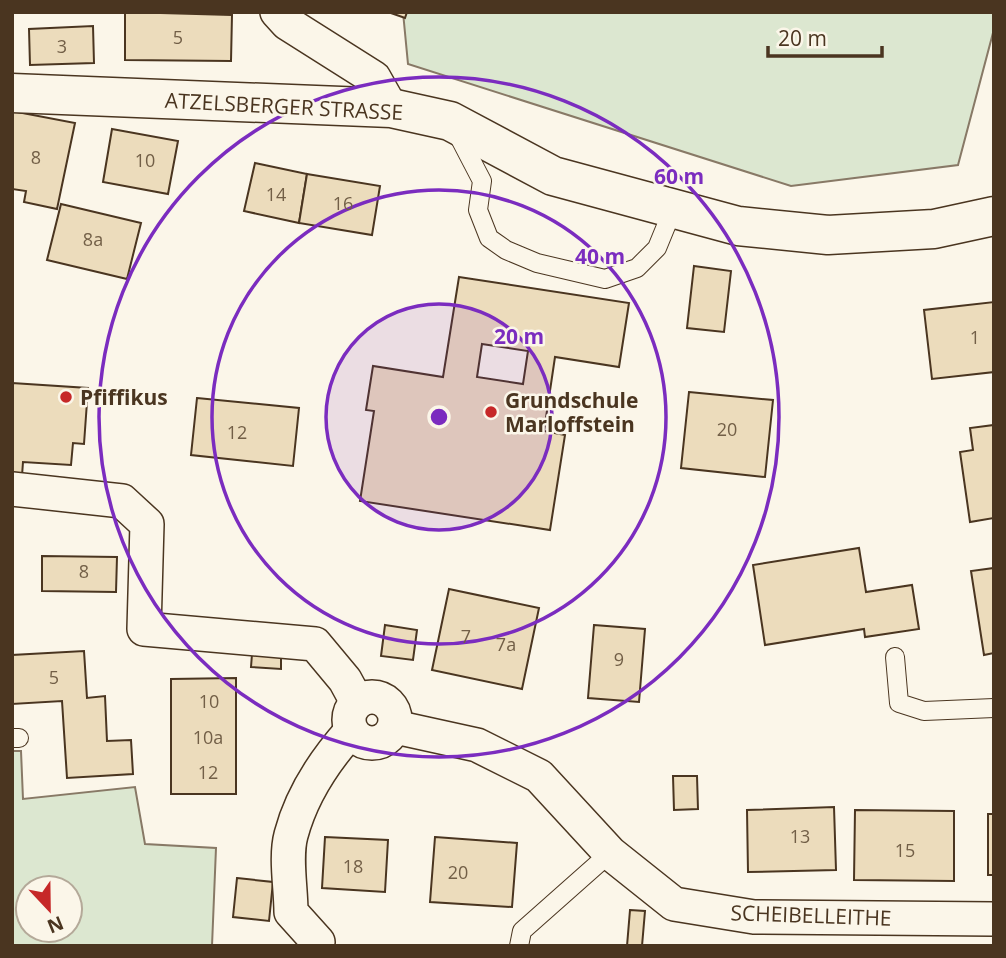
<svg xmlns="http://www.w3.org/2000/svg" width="1006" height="958" viewBox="0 0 1006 958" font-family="'Open Sans',sans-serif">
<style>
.green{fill:#dce7d0;stroke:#887966;stroke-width:2;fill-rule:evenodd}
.building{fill:#ecdcbc;stroke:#4a3520;stroke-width:2;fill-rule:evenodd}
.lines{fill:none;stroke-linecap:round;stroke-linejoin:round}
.lane-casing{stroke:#4a3520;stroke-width:20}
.street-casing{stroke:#4a3520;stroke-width:36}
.secondary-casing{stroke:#4a3520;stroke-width:41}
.lane{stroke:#fbf6e9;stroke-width:18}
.street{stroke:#fbf6e9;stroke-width:33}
.secondary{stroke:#fbf6e9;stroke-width:38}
.ring{fill:none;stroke:#7b2cbf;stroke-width:3.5}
.poi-dot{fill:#c62828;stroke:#fbf6e9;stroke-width:2.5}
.labels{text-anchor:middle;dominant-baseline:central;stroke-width:5;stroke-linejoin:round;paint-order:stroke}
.number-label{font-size:18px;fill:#725f47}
.street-label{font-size:21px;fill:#4a3520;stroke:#fbf6e9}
.poi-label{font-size:21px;font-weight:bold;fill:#4a3520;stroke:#fbf6e9;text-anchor:start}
.centre{fill:#7b2cbf;stroke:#fbf6e9;stroke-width:3.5}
.ring-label{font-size:21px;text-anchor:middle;font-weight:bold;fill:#7b2cbf;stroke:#fbf6e9;stroke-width:5;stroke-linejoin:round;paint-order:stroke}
</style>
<rect width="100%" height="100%" fill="#fbf6e9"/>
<g class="green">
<polygon points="403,12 994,12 994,29 958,165 791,186 408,64"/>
<path d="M 12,751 L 21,751 L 23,799 L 135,787 L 145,844 L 216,848 L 212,946 L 12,946 ZM 28,888 L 70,888 L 70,930 L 28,930 Z"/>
</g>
<g class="building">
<polygon points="125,12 232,15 231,61 125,60"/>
<polygon points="388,12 407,12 405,18"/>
<polygon points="93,26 94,63 30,65 29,29"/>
<polygon points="12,111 75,123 57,209 24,202 26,191 12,189"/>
<polygon points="112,129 178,141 168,194 103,182"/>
<polygon points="255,163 307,174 299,223 244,211"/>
<polygon points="307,174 380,186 372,235 299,223"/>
<polygon points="61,204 141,223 127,279 47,260"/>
<polygon points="694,266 731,271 724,332 687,328"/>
<path d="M 459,277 L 629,303 L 619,367 L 555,357 L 544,431 L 565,435 L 550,530 L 360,501 L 374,411 L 366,410 L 373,366 L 443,377 ZM 482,344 L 528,351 L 523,384 L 477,377 Z"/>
<polygon points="994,302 994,372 932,379 924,310"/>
<polygon points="12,383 88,388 84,444 73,443 71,465 23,462 22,476 12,475"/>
<polygon points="689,392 773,400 765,477 681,468"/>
<polygon points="197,398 299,408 293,466 191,455"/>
<polygon points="994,425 994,518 970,522 960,452 973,450 970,428"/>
<polygon points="859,548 866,592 912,585 919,629 865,637 864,629 765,645 753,565"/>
<polygon points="42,556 117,557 116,592 42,591"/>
<polygon points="994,568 994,653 984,655 971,571"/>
<polygon points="449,589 539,608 522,689 432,670"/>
<polygon points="385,625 417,630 413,660 381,656"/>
<polygon points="594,625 645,629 639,702 588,698"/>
<polygon points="84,651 87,698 105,696 107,741 131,740 133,774 67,778 62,701 12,704 12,655"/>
<polygon points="252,654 281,656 281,669 251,667"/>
<polygon points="236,678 236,794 171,794 171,679"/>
<polygon points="673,776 697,776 698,809 674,810"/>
<polygon points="834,807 836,870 748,872 747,810"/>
<polygon points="855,810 954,811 954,881 854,880"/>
<rect x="988" y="814" width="6" height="61"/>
<polygon points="325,837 388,840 385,892 322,888"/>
<polygon points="435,837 517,843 512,907 430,902"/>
<polygon points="237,878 273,882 269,921 233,917"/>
<polygon points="630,910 645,911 642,946 627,946"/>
</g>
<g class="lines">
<g class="lane-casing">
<g id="lane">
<polyline points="457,133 482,181 478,210 489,238 506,250 537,263 605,279 637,268 657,248 673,209"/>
<polyline points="895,657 899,703 924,711 994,708"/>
<polyline points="12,738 19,738"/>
<polyline points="519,946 522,931 610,853"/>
</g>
</g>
<g class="street-casing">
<g id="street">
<polyline points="277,12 287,23 374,78 391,108"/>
<polyline points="12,489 122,501 147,524 144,629 315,644 345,680 357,702"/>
<circle cx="372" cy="720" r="23"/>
<polyline points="395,727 477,745 539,776 610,853 674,904 754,917 994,919"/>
<path d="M 318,942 L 291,912 C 291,888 285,857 291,835 C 301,797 325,760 351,731"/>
</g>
</g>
<g class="secondary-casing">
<polyline id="secondary" points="12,93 391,108 450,121 553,176 738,226 828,235 934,229 994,216"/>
</g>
<use href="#lane" class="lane"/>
<use href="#street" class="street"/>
<use href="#secondary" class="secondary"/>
</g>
<circle cx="439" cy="417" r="113" fill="#7b2cbf" fill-opacity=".12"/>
<g class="ring">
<circle cx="439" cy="417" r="113"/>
<circle cx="439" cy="417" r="227"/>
<circle cx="439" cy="417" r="340"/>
</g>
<g class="poi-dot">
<circle cx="66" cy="397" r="7"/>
<circle cx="491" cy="412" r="7"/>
</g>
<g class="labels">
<g class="number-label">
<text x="178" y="37">5</text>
<text x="62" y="46">3</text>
<text x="36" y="157">8</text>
<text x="145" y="160">10</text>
<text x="276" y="194">14</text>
<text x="343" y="203">16</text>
<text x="93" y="239">8a</text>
<text x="975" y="337">1</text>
<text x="727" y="429">20</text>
<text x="237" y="432">12</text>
<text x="84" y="571">8</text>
<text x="466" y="636">7</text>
<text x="506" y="644">7a</text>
<text x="619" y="659">9</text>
<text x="54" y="677">5</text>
<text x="209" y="701">10</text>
<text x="208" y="737">10a</text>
<text x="208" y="772">12</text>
<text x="800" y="836">13</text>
<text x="905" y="850">15</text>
<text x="353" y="866">18</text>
<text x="458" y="872">20</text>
</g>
<g class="street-label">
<text transform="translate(284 106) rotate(3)">ATZELSBERGER STRASSE</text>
<text transform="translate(811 915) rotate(2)">SCHEIBELLEITHE</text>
</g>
<g class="poi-label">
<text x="80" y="397">Pfiffikus</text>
<text x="505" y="400">Grundschule<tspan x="505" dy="24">Marloffstein</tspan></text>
</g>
</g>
<circle cx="439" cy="417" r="10" class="centre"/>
<g class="ring-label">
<text x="679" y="184">60 m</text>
<text x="600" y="264">40 m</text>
<text x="519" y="344">20 m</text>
</g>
<rect width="1006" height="958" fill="none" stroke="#4a3520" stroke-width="28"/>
<g transform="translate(49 909) rotate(158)"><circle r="33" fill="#fbf6e9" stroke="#b4a999" stroke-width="2"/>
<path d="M0-5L12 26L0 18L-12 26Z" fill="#c62828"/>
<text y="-10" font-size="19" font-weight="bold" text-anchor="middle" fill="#4a3520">N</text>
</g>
<path d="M768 46v10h114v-10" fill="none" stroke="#4a3520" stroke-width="3.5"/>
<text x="778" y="46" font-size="21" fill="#4a3520" stroke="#fbf6e9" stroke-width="5" paint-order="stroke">20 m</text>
</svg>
